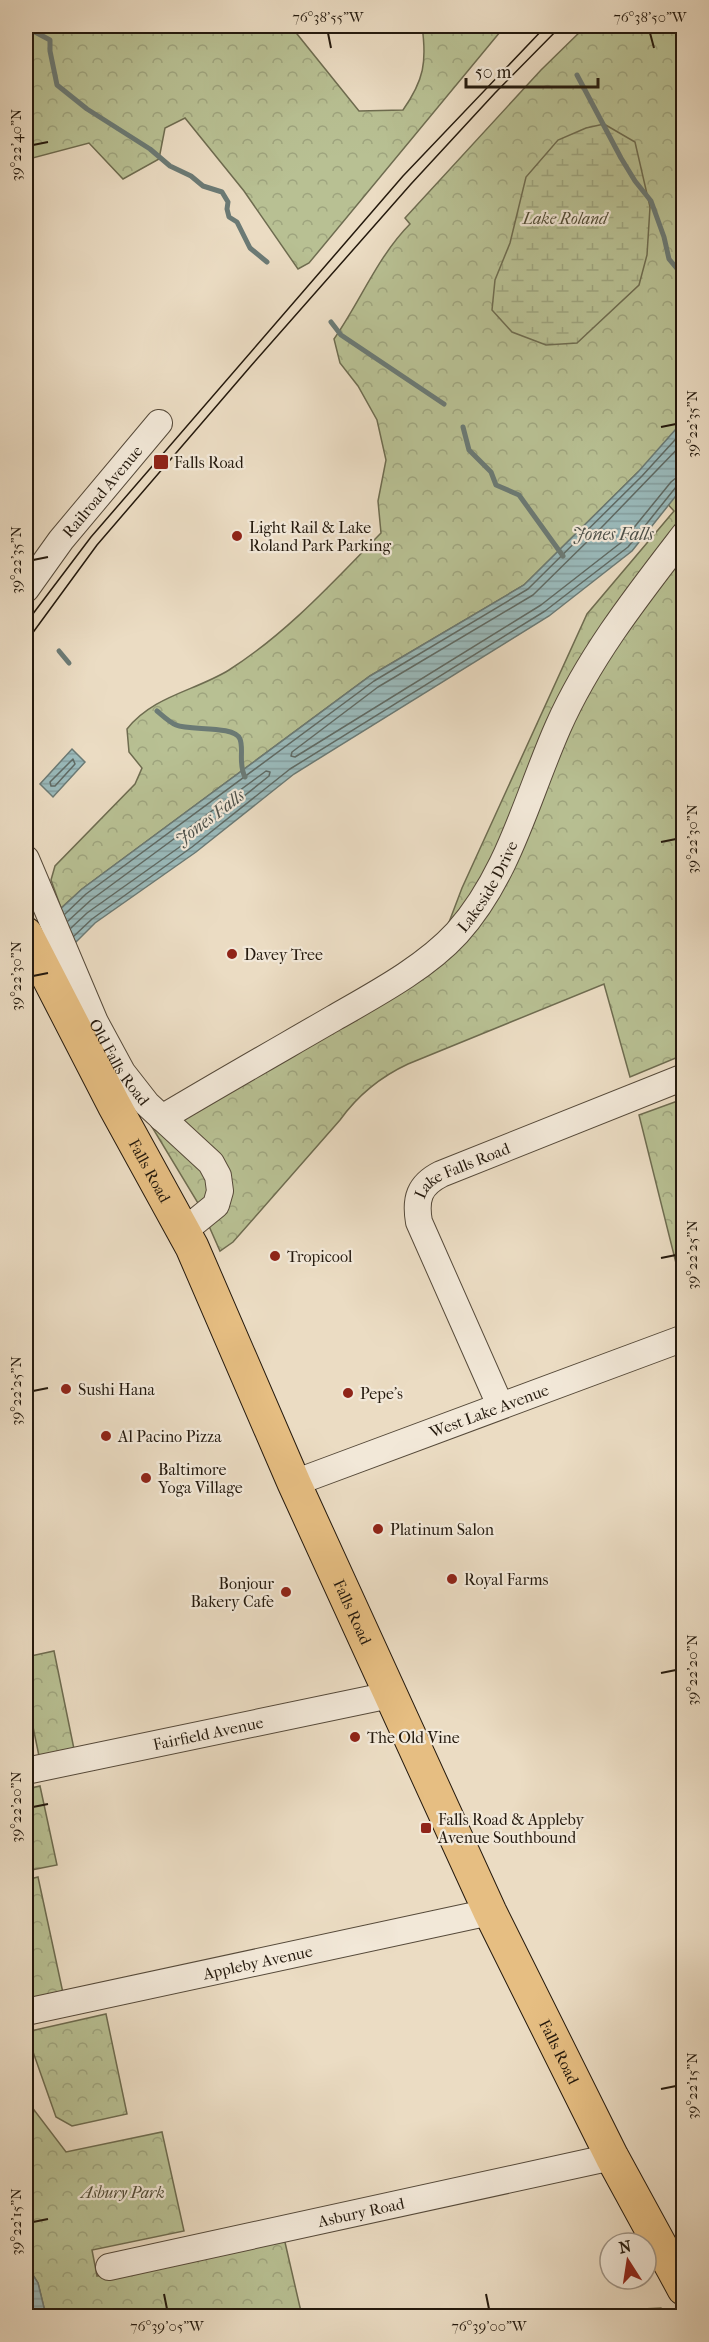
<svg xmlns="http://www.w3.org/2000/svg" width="709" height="2342" viewBox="0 0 709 2342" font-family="'IM FELL French Canon',serif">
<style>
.forest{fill:url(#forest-crowns);stroke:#6e6c50;stroke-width:1.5}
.wetland{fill:url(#wetland-marsh);stroke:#6e6c50;stroke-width:1.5}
.water{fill:url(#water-rules);stroke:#6b7a75;stroke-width:1.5}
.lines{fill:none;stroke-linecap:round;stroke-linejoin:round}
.shore{stroke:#5f6a64;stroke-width:1.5}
.stream{stroke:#6b7a75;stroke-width:5}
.minor-casing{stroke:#564a3a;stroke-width:28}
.major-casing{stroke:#24190d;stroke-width:35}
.minor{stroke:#f2e8d8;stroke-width:26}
.major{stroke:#e6be82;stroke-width:33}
.tram{stroke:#24190d;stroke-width:1.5}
.ticks{fill:none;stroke:#24190d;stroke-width:2}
.poi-dot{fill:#8f2418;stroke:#f2e8d8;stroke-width:2}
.labels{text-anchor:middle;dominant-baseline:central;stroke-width:4.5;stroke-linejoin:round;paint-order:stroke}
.park-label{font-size:16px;font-style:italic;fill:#504b35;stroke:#f2e8d8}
.poi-label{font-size:16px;fill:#24190d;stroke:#f2e8d8;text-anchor:start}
.street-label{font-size:16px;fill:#24190d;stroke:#f2e8d8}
.water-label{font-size:18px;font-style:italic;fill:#4d514a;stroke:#f2e8d8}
.neatline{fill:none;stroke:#24190d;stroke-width:2}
.ticks-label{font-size:15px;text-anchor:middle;fill:#24190d}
</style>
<defs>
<pattern id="forest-crowns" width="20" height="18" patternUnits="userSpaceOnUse" patternTransform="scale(1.5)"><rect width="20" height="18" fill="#b8c093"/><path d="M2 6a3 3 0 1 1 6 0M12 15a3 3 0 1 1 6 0" fill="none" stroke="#9ea47e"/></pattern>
<pattern id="wetland-marsh" width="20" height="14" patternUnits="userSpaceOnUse" patternTransform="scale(1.5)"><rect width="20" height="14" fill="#b8c093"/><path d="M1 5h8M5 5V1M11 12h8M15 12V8" fill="none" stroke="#9ea47e"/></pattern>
<pattern id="water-rules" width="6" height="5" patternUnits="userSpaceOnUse" patternTransform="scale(1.5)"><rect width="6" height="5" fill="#9ababb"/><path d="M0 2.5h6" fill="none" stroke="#859fa0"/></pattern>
</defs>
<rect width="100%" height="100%" fill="#ebdcc3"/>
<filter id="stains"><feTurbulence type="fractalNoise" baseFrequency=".00333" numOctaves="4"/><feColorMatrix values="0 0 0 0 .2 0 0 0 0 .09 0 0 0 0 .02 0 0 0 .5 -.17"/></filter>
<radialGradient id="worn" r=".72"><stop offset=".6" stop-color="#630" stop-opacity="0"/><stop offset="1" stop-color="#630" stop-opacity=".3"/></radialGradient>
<g class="forest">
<path d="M 26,26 L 282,26 L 293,29 L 359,111 L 403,110 C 424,80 427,62 422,26 L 505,26 L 309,263 L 298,269 L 244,191 L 185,118 L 165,128 L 159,159 L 123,179 L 89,143 L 29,159 L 26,155 Z"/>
<path d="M 586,26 L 683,26 L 684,699 L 678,711 L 684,874 L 683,1055 L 630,1077 L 604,984 L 408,1064 C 380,1077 358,1095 340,1120 L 233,1242 L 220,1251 L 201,1208 L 146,1117 L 347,1004 L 443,938 L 462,888 L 587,614 L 674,511 L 638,472 L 524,585 L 370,676 L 82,889 L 61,908 L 51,880 L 55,866 L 135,784 L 142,768 L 129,752 L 127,729 C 153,696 195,691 229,670 C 287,633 333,582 381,533 L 378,501 L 386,460 L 377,420 L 358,386 L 340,363 L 334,339 C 360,302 378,256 410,224 L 405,218 L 541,70 Z"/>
<polygon points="683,1099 684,1099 683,1291 639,1115"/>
<polygon points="54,1651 74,1749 39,1756 26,1693 26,1657"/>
<polygon points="40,1786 57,1865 26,1871 26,1789"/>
<polygon points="38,1877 63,1993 26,1999 26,1880"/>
<polygon points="106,2014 127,2114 72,2126 56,2117 26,2032"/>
<polygon points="26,2088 31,2106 66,2152 162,2132 184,2231 92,2250 97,2276 284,2238 302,2316 46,2316 38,2283 26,2264"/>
<polygon points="661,2308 663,2312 654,2316 506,2316"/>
</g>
<polygon class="wetland" points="604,124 635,142 650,207 647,255 639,285 577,343 546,345 512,332 492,310 495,280 510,243 526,177 558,140 586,128"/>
<g class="water">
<polygon points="683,421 683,487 632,551 549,616 294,774 196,852 95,923 26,992 26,941 82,889 370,676 524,585 638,472"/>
<polygon points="72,749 85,762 53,797 40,784"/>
<polygon points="26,2264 38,2283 46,2316 26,2316"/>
</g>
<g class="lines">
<g class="shore">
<polyline points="684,442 601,528 533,595 378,687 292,752 291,756 295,757 541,605 623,541 671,482 677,477 684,477"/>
<polygon points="73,759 75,764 55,786 51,786 50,782"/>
<polyline points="65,914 86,894 374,681 528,589 642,476 684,430"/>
<polyline points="68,921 91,900 266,771 270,772 269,776 188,841 87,913 71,928"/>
<polyline points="74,936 92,919 192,847 290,769 545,611 628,547 676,487 684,484"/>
</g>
<g class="stream">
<polyline points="30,26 35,32 50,40 50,51 57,85 87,109 150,149 170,166 191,176 203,186 222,192 228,202 227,209 229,217 237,222 250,248 267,262"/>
<polyline points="577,75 621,158 635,181 651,201 664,237 669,259 684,277"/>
<polyline points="331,322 341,335 444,404"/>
<polyline points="463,427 469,450 491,472 496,485 519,495 563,556"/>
<polyline points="59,651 69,663"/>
<path d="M 157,711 C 162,715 169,722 176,725 C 190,731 234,725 240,739 C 244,749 238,764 245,777"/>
</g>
<g class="minor-casing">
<g id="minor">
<path id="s1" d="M 26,589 L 61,540 L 159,423"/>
<path id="s2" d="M 26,859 L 95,1022 L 122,1072 L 147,1104 L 211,1163 L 218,1176 L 220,1191 L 216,1205 L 184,1231"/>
<path id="s3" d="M 162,1118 C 219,1084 277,1051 334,1018 C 374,995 425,968 457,933 C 509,875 527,797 558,727 C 589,657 637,596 684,535"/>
<path id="s4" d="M 500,1405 L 419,1222 C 415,1199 419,1185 441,1174 L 684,1077"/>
<path id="s5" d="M 294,1483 L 684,1338"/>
<path id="s6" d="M 26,1771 L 390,1695"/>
<path id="s7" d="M 26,2012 L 490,1912"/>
<path id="s8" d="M 109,2267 L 612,2157"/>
</g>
</g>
<g class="major-casing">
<g id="major">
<path id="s9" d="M 26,934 L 114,1105 L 192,1247 L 294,1483 L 490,1912 L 612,2157 L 684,2289"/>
</g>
</g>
<use href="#minor" class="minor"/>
<use href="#major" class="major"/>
<g class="tram">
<polyline points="26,623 91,537 403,176 546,26"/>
<polyline points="26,642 97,545 250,367 411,184 495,93 561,26"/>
</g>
</g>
<path class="ticks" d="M 328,33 L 331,48M 650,33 L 654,48M 33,145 L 48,142M 661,427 L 676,424M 33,560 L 48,557M 661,842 L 676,839M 33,976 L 48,973M 661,1258 L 676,1255M 33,1391 L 48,1388M 661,1673 L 676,1670M 33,1807 L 48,1804M 661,2089 L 676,2086M 33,2222 L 48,2219M 164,2294 L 167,2309M 486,2294 L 489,2309"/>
<g class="poi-dot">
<rect x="153" y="454" width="16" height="16" rx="3"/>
<circle cx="237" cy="536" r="6"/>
<circle cx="232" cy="954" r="6"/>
<circle cx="275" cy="1256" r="6"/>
<circle cx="66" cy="1389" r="6"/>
<circle cx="348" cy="1393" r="6"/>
<circle cx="106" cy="1436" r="6"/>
<circle cx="146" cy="1478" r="6"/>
<circle cx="378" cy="1529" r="6"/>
<circle cx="452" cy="1579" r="6"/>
<circle cx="286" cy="1592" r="6"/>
<circle cx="355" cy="1737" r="6"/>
<rect x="420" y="1822" width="12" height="12" rx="3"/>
</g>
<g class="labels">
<g class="park-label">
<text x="565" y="218">Lake Roland</text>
<text x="123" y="2192">Asbury Park</text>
</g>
<g class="poi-label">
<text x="174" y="462">Falls Road</text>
<text x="249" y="527">Light Rail &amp; Lake<tspan x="249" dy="18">Roland Park Parking</tspan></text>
<text x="244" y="954">Davey Tree</text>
<text x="287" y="1256">Tropicool</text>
<text x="78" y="1389">Sushi Hana</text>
<text x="360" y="1393">Pepe's</text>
<text x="118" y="1436">Al Pacino Pizza</text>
<text x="158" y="1469">Baltimore<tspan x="158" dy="18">Yoga Village</tspan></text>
<text x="390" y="1529">Platinum Salon</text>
<text x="464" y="1579">Royal Farms</text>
<text x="274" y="1583" text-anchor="end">Bonjour<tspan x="274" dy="18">Bakery Cafe</tspan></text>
<text x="367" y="1737">The Old Vine</text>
<text x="438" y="1819">Falls Road &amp; Appleby<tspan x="438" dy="18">Avenue Southbound</tspan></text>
</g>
<g class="street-label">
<text stroke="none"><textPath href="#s1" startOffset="124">Railroad Avenue</textPath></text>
<text stroke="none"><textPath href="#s3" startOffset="405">Lakeside Drive</textPath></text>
<text stroke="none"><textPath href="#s2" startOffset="224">Old Falls Road</textPath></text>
<text stroke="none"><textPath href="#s9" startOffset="267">Falls Road</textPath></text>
<text stroke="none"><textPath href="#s4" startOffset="278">Lake Falls Road</textPath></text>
<text stroke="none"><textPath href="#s5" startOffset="208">West Lake Avenue</textPath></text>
<text stroke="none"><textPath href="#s9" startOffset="753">Falls Road</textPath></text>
<text stroke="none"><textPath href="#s6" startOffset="186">Fairfield Avenue</textPath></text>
<text stroke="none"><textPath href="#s7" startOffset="237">Appleby Avenue</textPath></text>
<text stroke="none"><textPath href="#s9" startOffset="1239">Falls Road</textPath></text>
<text stroke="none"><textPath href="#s8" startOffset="258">Asbury Road</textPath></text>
</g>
<g class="water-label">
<text x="613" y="534">Jones Falls</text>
<text transform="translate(210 818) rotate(-37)">Jones Falls</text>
</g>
</g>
<rect width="709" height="2342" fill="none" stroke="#ebdcc3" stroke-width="66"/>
<g transform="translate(628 2261) rotate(348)"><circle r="28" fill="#f2e8d8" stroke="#a09587" stroke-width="1.5"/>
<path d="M0-4.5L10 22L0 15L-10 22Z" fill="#8f2418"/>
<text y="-9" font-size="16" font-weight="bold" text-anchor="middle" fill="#24190d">N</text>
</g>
<path d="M466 78v9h132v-9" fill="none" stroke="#24190d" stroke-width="3"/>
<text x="475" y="78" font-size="18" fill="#24190d" stroke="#f2e8d8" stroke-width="4.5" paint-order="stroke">50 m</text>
<rect x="33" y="33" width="643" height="2276" class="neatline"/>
<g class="ticks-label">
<text x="328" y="22">76°38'55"W</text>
<text x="650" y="22">76°38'50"W</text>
<text transform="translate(16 145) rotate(-90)" y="5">39°22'40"N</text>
<text transform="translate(692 424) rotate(-90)" y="5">39°22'35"N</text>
<text transform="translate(16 560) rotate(-90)" y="5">39°22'35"N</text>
<text transform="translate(692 839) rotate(-90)" y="5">39°22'30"N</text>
<text transform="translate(16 976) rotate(-90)" y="5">39°22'30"N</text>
<text transform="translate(692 1255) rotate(-90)" y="5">39°22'25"N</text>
<text transform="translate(16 1391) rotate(-90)" y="5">39°22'25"N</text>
<text transform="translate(692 1670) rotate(-90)" y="5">39°22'20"N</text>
<text transform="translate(16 1807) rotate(-90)" y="5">39°22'20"N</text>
<text transform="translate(692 2086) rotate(-90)" y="5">39°22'15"N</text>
<text transform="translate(16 2222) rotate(-90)" y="5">39°22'15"N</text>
<text x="167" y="2331">76°39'05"W</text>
<text x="489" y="2331">76°39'00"W</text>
</g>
<rect width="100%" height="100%" filter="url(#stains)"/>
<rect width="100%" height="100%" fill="url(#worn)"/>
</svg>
